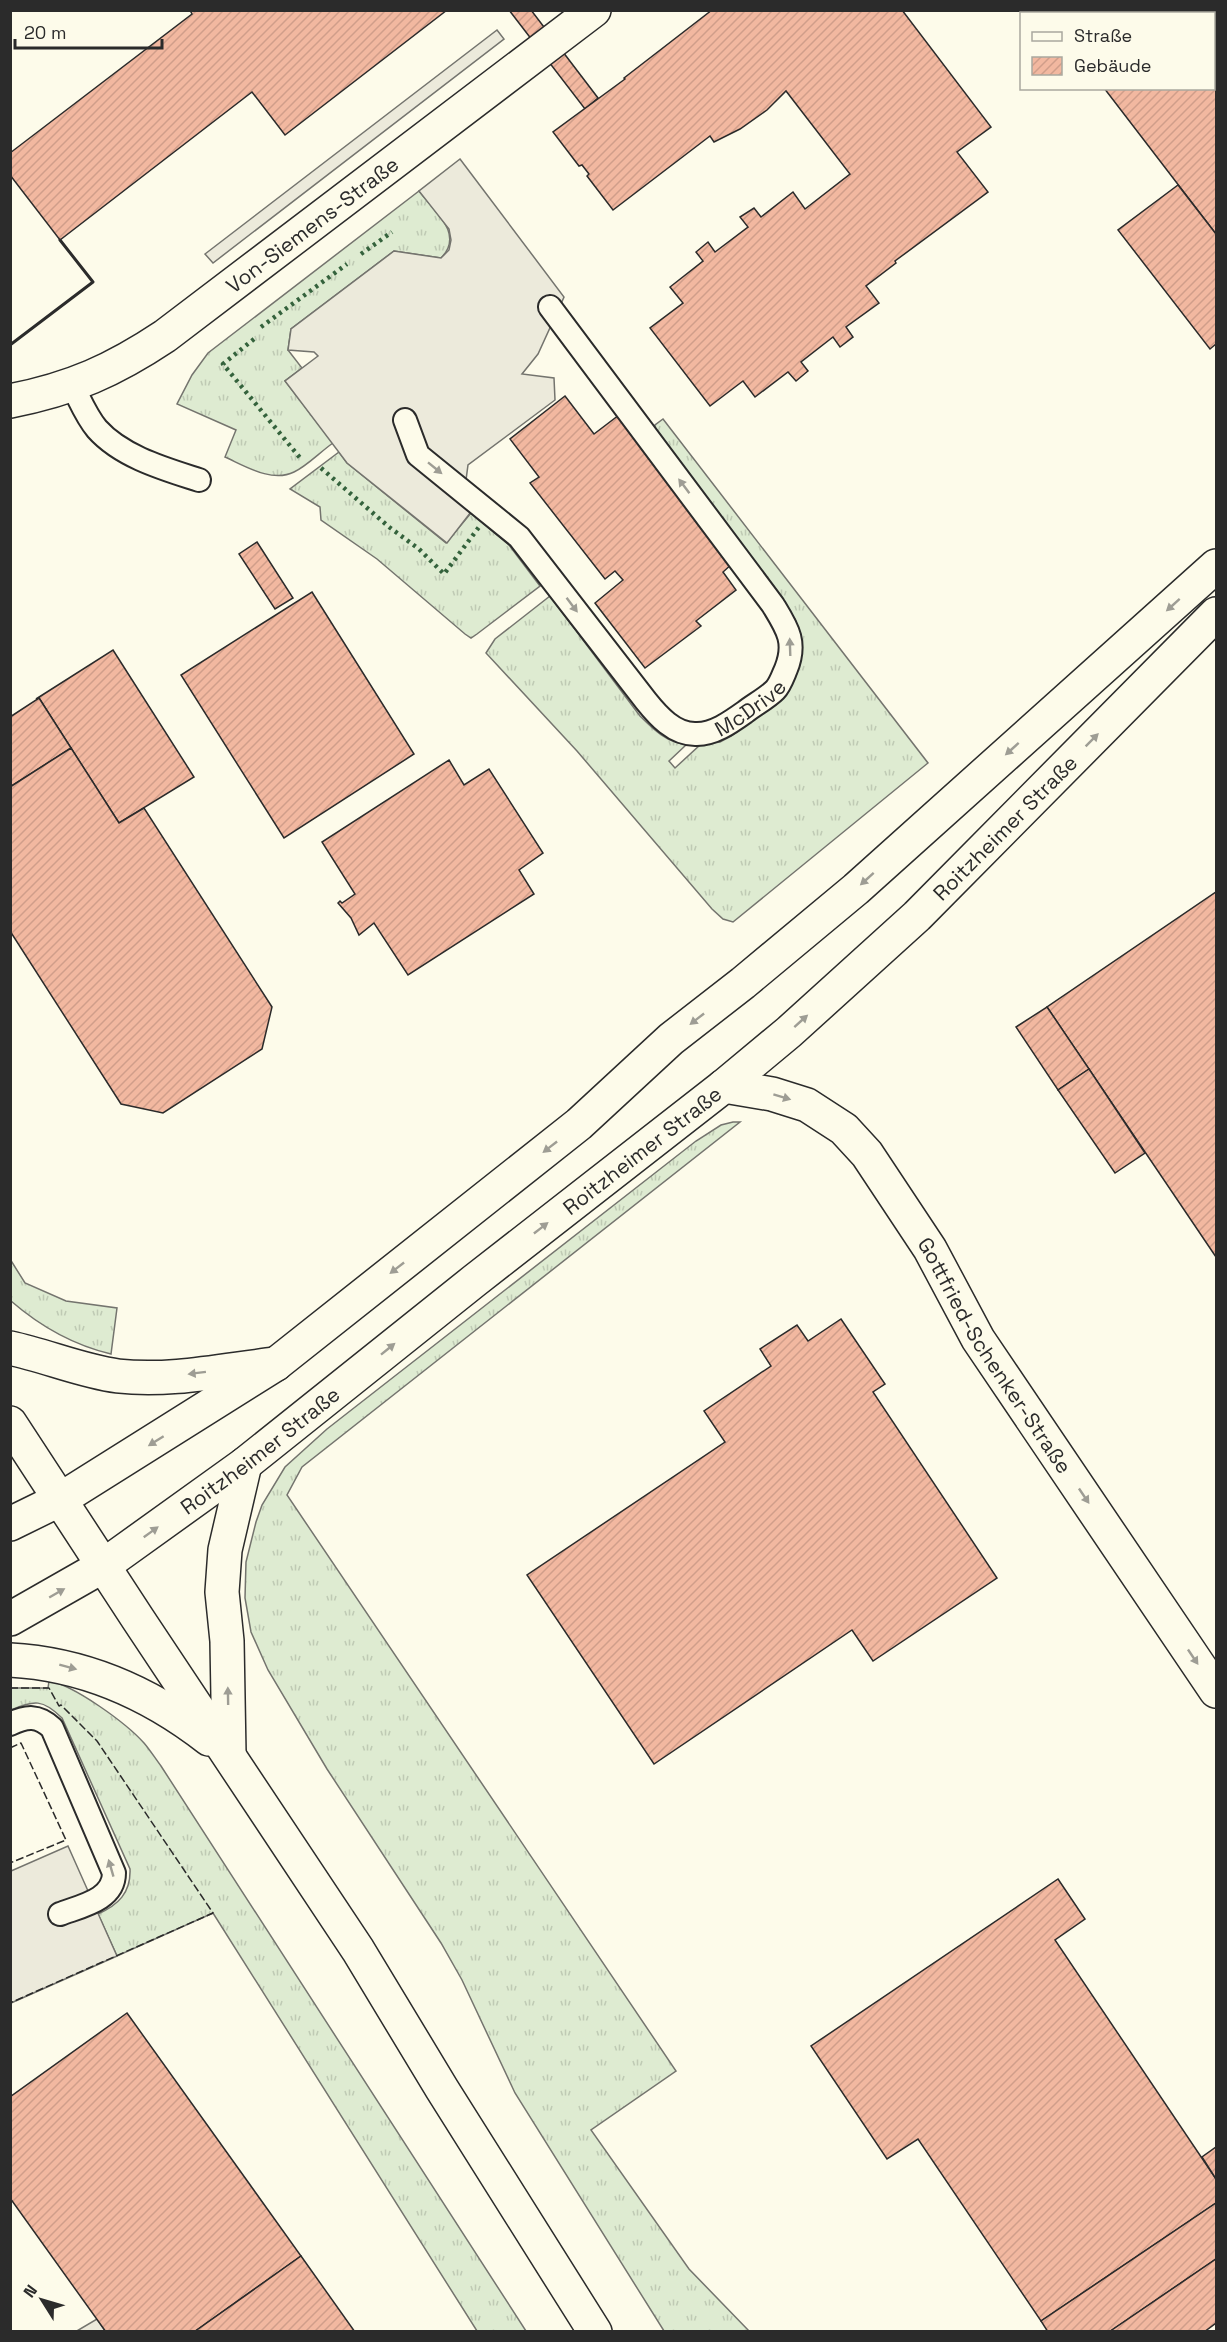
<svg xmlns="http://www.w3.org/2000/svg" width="1227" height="2342" viewBox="0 0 1227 2342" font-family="'Space Grotesk',sans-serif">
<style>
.grass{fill:url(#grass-tufts);stroke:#74746e;stroke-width:1.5}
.parking{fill:#eceadb;stroke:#74746e;stroke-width:1.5}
.building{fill:url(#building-hatch);stroke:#2b2b2b;stroke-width:1.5}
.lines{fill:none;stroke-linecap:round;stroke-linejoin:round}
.service-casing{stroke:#2b2b2b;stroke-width:26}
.minor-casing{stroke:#2b2b2b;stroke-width:36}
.tertiary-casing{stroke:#2b2b2b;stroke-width:36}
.primary-casing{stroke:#2b2b2b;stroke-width:36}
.service{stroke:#fdfbea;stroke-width:22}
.minor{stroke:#fdfbea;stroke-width:33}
.tertiary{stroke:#fdfbea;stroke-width:33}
.primary{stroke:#fdfbea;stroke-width:33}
.hedge{stroke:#34623c;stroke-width:4.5;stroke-dasharray:3 4.5;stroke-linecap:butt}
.fence{stroke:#2b2b2b;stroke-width:1.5;stroke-dasharray:8 3;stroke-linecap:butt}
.wall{stroke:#2b2b2b;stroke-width:3}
.oneway{fill:#9e9d94}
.labels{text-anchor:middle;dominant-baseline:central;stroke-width:4.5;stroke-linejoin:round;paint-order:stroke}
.street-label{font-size:21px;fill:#2b2b2b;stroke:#fdfbea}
</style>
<defs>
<pattern id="grass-tufts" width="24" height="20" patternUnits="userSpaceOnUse" patternTransform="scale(1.5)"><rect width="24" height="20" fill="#deebd1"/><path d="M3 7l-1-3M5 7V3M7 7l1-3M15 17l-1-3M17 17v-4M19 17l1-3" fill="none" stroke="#bfcab4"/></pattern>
<pattern id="building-hatch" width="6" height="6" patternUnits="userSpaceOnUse" patternTransform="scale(1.5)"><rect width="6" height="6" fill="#f2b8a0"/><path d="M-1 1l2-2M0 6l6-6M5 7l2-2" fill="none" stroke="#d09e8a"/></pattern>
</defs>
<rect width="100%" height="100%" fill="#fdfbea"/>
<g class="grass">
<path d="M 419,191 C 434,211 465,234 441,258 L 394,251 L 291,329 L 288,350 L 302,368 L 285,381 L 333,443 C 320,452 307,466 294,472 C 272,483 245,466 225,457 L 236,430 L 177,404 L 192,375 L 208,353 Z"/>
<path d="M 663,419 L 928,763 L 733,922 L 723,919 L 712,909 L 577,751 L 486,653 L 495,639 L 550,596 L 640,716 C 653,729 668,744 687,744 L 669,761 L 675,768 L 700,745 L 720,742 L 731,736 L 782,697 C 803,673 805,649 795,619 L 654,432 L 655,425 Z"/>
<polygon points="339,452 347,463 446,543 471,513 509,545 540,586 477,634 471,638 465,634 377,559 321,520 320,507 290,489"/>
<polygon points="733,1122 740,1122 302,1467 287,1495 676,2071 591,2130 689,2269 749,2331 664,2331 515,2093 462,1980 441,1943 327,1769 268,1670 251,1632 245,1598 246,1562 256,1522 262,1505 285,1467 327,1429 696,1141 721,1125"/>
<path d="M 10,1259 L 25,1283 L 66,1301 L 117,1308 L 111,1354 C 73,1345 41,1327 11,1301 Z"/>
<path d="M 49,1681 C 74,1685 126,1723 144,1743 C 150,1750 155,1758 161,1766 L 526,2331 L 477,2331 L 213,1913 L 117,1956 L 98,1914 C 118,1905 131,1893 130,1869 L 62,1718 C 43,1699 34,1700 11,1710 L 11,1688 L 48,1688 Z"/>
</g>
<g class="parking">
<polygon points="497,30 504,39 213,263 205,254"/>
<polygon points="460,159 564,297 538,354 522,374 554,378 555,400 468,465 466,480 484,495 447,543 347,463 285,381 318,356 314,352 288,350 291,329 394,251 441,258 449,250 451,240 449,229 419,191"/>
<polygon points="68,1846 117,1956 11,2003 11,1871"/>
<polygon points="97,2319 106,2332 75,2332"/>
</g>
<g class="building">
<polygon points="190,10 447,10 285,135 252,92 60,240 10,175 10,153 192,14"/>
<polygon points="509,10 531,10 598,98 585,109"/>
<polygon points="712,10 902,10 991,127 957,152 988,192 895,261 896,263 866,286 879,303 846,327 853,337 840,347 833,337 801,362 808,371 796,381 788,372 755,397 743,381 710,406 650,328 683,303 670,287 703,261 696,252 708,242 715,252 748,227 740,217 754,208 761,217 793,192 805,209 850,174 786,91 767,110 740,129 714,142 710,136 613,210 587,176 589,174 582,165 579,166 553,132 625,79 624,78"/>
<polygon points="1044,10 1216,10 1216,234 1104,88 1214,88 1214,14 1047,14"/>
<polygon points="1178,185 1216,234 1216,344 1210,349 1118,230"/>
<polygon points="565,396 594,434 619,415 733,563 723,572 736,590 696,621 701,626 645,668 595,603 623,580 615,571 605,579 530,483 539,477 510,439"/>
<polygon points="257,542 293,598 275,609 239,554"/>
<polygon points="312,592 414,754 284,838 181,675"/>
<polygon points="113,650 194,777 119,823 39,698 36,699"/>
<polygon points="39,698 71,748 10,787 10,717"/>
<polygon points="71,748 119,823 144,808 272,1007 262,1049 163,1113 121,1104 10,931 10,787"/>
<polygon points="449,760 464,785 489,769 543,853 519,870 534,894 408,975 374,923 359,935 351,918 338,903 340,901 342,903 355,894 322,842"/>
<polygon points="1216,892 1216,1257 1047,1007"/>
<polygon points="1047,1007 1089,1069 1058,1090 1016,1027"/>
<polygon points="1089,1069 1145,1153 1115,1173 1058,1090"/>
<polygon points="841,1319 885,1384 873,1392 997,1578 873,1661 852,1630 654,1764 527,1575 725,1442 704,1411 771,1366 760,1349 797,1325 808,1341"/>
<polygon points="1058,1879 1085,1919 1055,1940 1216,2179 1216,2203 1041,2321 918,2139 887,2159 811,2046"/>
<polygon points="127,2013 301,2256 194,2332 106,2332 10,2198 10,2097"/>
<polygon points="1216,2147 1216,2179 1202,2157"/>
<polygon points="1216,2203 1216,2259 1109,2332 1048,2332 1041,2321"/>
<polygon points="301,2256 355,2332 194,2332"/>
<polygon points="1216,2259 1216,2323 1204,2332 1109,2332"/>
</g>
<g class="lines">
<g class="service-casing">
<g id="service">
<path d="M 72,385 C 80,400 86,416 97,429 C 122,457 165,469 199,480"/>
<path id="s1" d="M 405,420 L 418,455 L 519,537 L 646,701 C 658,716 674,734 695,734 C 713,735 731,722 745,712 C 754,705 767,698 775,690 C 780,685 783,676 786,669 C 797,642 787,628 773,605 L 550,307"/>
<path d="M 10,1724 C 27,1716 38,1715 52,1728 L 114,1873 C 114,1900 81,1906 60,1914"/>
</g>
</g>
<g class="minor-casing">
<g id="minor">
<path id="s2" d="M 10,401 C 72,389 114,370 165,336 L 594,10"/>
<path id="s3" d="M 724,1086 L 772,1094 L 807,1105 L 844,1129 L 867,1154 L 930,1249 L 978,1339 L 1216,1691"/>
</g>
</g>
<g class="tertiary-casing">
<g id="tertiary">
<polyline points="10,1524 61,1499 276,1364 579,1124 671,1039 743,983 856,889 1216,566"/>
<path id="s4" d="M 10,1619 L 103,1566 L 245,1464 L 474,1281 L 724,1086 L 789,1032 L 917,916 L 1216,614"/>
</g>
</g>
<g class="primary-casing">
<g id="primary">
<path d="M 10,1348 C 47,1356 81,1371 118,1376 C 170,1382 224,1370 276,1364"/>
<polyline points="10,1423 138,1619 358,1950 442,2089 595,2332"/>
<path d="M 10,1660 C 85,1664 150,1693 209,1739"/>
<polyline points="229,1754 227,1641 222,1592 225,1550 245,1464"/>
</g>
</g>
<use href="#service" class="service"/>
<use href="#minor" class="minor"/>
<use href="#tertiary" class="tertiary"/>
<use href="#primary" class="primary"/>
<g class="hedge">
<polyline points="361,254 392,232"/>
<polyline points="261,327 347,264"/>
<polyline points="254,339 223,364 301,459"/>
<polyline points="321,468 389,527 419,549 444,574 479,527"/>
</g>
<g class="fence">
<polyline points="10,1688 49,1688 59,1706 61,1705 97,1741 213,1913 10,2003"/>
<polyline points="10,1748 21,1743 66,1840 10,1863"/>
</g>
<polyline class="wall" points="10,345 93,282 60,240"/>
</g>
<defs><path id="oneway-solid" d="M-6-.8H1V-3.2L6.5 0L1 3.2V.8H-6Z" transform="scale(1.5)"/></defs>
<g class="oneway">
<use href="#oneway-solid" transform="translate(435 468) rotate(39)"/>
<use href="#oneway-solid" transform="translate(684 486) rotate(-127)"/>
<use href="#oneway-solid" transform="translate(572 605) rotate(53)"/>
<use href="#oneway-solid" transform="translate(1173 605) rotate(138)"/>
<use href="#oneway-solid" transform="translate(790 647) rotate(-92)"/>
<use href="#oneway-solid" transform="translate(1092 740) rotate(-45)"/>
<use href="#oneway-solid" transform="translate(1012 749) rotate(138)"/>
<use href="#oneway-solid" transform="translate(867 879) rotate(138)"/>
<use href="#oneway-solid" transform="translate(697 1019) rotate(142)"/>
<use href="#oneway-solid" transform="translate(801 1021) rotate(-42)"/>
<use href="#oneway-solid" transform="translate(782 1097) rotate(17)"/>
<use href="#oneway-solid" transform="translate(550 1147) rotate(142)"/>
<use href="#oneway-solid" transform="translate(541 1228) rotate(-38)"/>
<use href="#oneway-solid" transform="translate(397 1268) rotate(142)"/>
<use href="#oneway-solid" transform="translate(388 1349) rotate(-39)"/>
<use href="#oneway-solid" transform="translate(197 1373) rotate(173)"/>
<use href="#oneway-solid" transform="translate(156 1441) rotate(148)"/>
<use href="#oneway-solid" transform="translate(1084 1496) rotate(56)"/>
<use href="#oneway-solid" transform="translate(151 1532) rotate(-36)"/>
<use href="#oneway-solid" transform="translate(57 1593) rotate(-30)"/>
<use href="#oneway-solid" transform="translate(1193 1657) rotate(56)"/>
<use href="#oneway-solid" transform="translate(68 1667) rotate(15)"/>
<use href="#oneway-solid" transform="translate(228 1696) rotate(-91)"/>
<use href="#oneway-solid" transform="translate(111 1868) rotate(-106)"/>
</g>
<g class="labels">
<g class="street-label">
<text stroke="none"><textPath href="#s2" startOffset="354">Von-Siemens-Straße</textPath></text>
<text stroke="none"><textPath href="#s1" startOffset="498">McDrive</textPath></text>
<text stroke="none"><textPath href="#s4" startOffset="1274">Roitzheimer Straße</textPath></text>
<text stroke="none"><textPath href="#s4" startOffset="788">Roitzheimer Straße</textPath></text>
<text stroke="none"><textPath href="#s3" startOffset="402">Gottfried-Schenker-Straße</textPath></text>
<text stroke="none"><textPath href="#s4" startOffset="302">Roitzheimer Straße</textPath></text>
</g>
</g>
<rect width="1227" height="2342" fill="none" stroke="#2b2b2b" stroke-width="24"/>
<rect x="1020" y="12" width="195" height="78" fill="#fdfbea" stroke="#a9a89e" stroke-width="1.5"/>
<rect x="1032" y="32" width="30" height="9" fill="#fdfbea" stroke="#a9a89e" stroke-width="1.5"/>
<text x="1074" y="42" font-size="18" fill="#2b2b2b">Straße</text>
<rect x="1032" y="57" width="30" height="18" fill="url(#building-hatch)" stroke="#a9a89e" stroke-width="1.5"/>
<text x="1074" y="72" font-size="18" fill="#2b2b2b">Gebäude</text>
<g transform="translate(42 2300) rotate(307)" stroke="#fdfbea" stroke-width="4.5" paint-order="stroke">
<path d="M0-4.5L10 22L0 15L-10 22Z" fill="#2b2b2b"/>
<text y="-9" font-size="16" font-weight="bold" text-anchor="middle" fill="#2b2b2b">N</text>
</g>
<path d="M15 39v9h147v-9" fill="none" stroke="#2b2b2b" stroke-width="3"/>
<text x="24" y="39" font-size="18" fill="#2b2b2b" stroke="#fdfbea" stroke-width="4.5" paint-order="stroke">20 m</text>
</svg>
